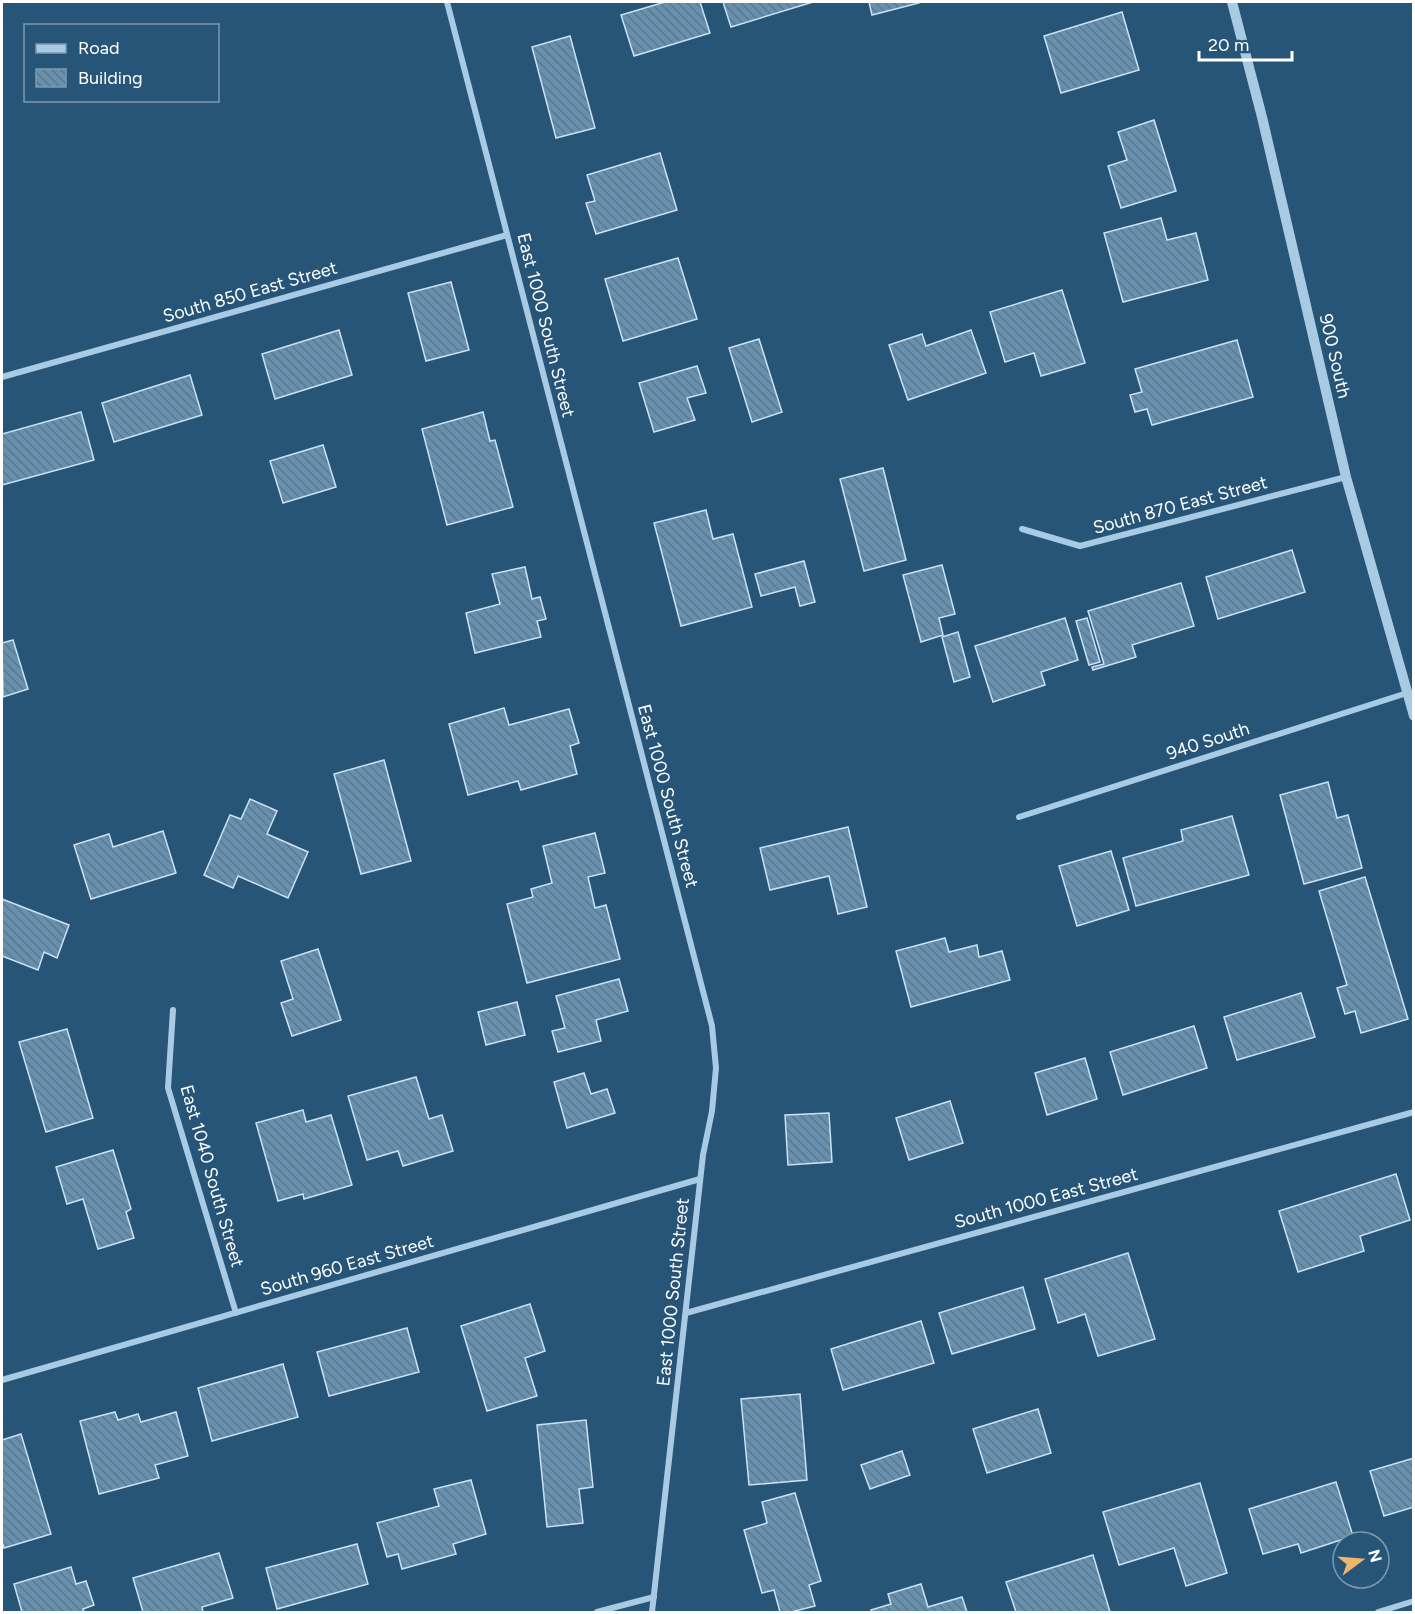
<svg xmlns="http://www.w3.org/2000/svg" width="1415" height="1614" viewBox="0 0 1415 1614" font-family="Figtree,sans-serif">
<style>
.building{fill:url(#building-back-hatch);stroke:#cae2f3;stroke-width:1.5}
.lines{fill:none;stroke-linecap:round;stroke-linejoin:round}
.minor{stroke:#a8cbe3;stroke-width:6}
.tertiary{stroke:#a8cbe3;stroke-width:10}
.labels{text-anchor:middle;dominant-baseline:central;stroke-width:5;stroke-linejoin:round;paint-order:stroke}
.street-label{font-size:18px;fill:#fff;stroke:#265578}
</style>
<defs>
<pattern id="building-back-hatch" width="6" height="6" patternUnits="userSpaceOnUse" patternTransform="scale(1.5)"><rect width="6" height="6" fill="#6690ae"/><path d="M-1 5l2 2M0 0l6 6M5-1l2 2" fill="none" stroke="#5d788c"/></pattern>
</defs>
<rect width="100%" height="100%" fill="#265578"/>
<g class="building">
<polygon points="665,2 700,2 710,33 634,56 621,15"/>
<polygon points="723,2 813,2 731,27"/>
<polygon points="869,2 919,2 919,3 872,15"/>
<polygon points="1122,12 1139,70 1061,93 1044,36"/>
<polygon points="570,36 595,128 556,138 532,47"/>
<polygon points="1154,120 1176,191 1121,208 1108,166 1127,160 1118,132"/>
<polygon points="660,153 677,210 596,234 586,203 595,201 587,175"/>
<polygon points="1161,218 1167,240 1196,233 1208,280 1123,302 1104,233"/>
<polygon points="678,258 697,319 623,341 605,279"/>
<polygon points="451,282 469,350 426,361 408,293"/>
<polygon points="1062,290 1085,363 1041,376 1034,353 1005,362 990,312"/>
<polygon points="339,330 352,375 275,399 262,354"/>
<polygon points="971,330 986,373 908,400 889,345 922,334 926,346"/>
<polygon points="759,339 782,412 752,422 729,348"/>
<polygon points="1237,340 1253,397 1152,425 1147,409 1135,412 1130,395 1142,392 1135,369"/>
<polygon points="697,366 706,393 687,398 695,420 654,432 639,383"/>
<polygon points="190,375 202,415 114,442 102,403"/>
<polygon points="81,412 94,460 2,485 2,434"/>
<polygon points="483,412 490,441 495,440 513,507 447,525 422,429"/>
<polygon points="323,445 336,487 283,503 270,461"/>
<polygon points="883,468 906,560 864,571 840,479"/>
<polygon points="706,510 713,539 733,534 752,607 681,626 654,523"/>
<polygon points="1292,550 1305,592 1218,619 1206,577"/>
<polygon points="804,561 815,602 800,606 795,587 761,596 755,574"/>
<polygon points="942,565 955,614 939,618 943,635 921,642 903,575"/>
<polygon points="525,567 532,599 540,597 546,619 537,621 541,637 475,653 466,613 500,604 492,574"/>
<polygon points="1181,583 1194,626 1132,645 1136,657 1093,670 1092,667 1104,664 1088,611"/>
<polygon points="1065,618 1078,660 1041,672 1045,685 993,702 975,646"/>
<polygon points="1087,618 1100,662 1089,665 1076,621"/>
<polygon points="958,632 970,677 954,682 942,637"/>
<polygon points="13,640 28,689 3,697 2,643"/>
<polygon points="504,708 509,725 569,709 579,743 570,746 577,774 521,790 518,781 468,795 449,724"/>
<polygon points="384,760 411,861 361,874 334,774"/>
<polygon points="1328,782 1337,818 1348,815 1362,868 1304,884 1280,795"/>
<polygon points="250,799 277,811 267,834 308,852 288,898 238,876 233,888 204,875 230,815 241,819"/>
<polygon points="1232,816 1249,875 1136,906 1123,858 1183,841 1181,830"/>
<polygon points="848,827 867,907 838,914 829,876 770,890 760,848"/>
<polygon points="163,831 176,873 91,899 74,845 109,834 113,847"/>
<polygon points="595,833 605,873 588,877 595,908 606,905 620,959 527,983 507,904 533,897 531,889 552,883 543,846"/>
<polygon points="1111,851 1129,910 1077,926 1059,866"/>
<polygon points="1365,877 1408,1019 1361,1033 1355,1011 1345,1014 1337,988 1347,985 1319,891"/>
<polygon points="2,899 69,925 57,958 44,952 38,970 2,956"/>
<polygon points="945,938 949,952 977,945 979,957 1002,951 1010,980 911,1007 896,951"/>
<polygon points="318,949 341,1020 292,1036 281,1003 293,999 281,961"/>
<polygon points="619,979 628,1011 596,1020 601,1041 558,1052 552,1031 565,1028 556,996"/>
<polygon points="1301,993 1315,1037 1237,1060 1224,1017"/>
<polygon points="517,1002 525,1035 486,1045 478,1012"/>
<polygon points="1194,1026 1207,1068 1123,1095 1110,1052"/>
<polygon points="67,1029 93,1118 46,1132 19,1042"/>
<polygon points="1085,1058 1097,1099 1047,1115 1035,1073"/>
<polygon points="584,1073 591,1094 607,1089 615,1113 567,1128 554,1082"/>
<polygon points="416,1077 429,1119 442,1115 453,1151 403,1166 398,1151 367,1160 348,1096"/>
<polygon points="950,1101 963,1143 909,1160 896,1118"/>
<polygon points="303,1110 306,1122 331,1115 352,1185 304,1199 303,1194 278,1201 256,1123"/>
<polygon points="829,1113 832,1162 788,1165 785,1115"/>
<polygon points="113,1150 131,1209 126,1212 134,1238 98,1249 83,1199 67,1204 56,1167"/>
<polygon points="1396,1174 1410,1220 1360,1236 1364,1251 1298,1272 1279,1211"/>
<polygon points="1128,1253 1155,1339 1098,1356 1085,1314 1058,1323 1045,1279"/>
<polygon points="1023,1287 1035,1329 952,1354 939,1313"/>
<polygon points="530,1304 545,1351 525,1358 537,1396 487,1411 461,1326"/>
<polygon points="921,1321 934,1363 843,1390 831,1349"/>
<polygon points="407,1328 419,1372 329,1396 317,1352"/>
<polygon points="283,1364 298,1417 212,1441 198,1388"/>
<polygon points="800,1394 807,1480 749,1485 741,1399"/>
<polygon points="1038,1409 1051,1453 987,1473 973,1429"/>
<polygon points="115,1412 118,1420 138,1414 141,1422 176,1412 188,1456 155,1465 159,1478 99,1494 80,1421"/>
<polygon points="586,1420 593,1487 579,1489 583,1523 547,1527 537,1425"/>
<polygon points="21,1434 51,1534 4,1548 2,1541 2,1440"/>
<polygon points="902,1451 910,1475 870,1489 861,1465"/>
<polygon points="1414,1458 1414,1507 1384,1516 1370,1471"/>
<polygon points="471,1480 486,1534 453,1544 456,1554 402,1569 398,1554 387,1557 377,1523 439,1506 434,1489"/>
<polygon points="1336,1482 1353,1536 1301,1553 1298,1544 1263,1554 1249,1509"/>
<polygon points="1200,1483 1227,1573 1186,1586 1174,1548 1119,1565 1103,1512"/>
<polygon points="795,1493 821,1581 809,1585 815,1606 791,1612 780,1612 774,1590 762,1593 744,1530 767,1523 762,1502"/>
<polygon points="357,1544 368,1584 277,1609 266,1568"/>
<polygon points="219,1553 233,1598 202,1607 203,1612 143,1612 133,1578"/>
<polygon points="1093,1555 1110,1612 1016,1612 1006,1582"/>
<polygon points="71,1567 76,1584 86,1581 94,1605 83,1609 84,1612 22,1612 14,1584"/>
<polygon points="921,1584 928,1607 962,1597 967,1612 872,1612 871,1610 891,1604 888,1594"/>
</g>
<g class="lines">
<g class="minor">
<polyline points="447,2 712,1026 716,1068 712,1111 703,1155 652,1612"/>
<polyline points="2,377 507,235"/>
<polyline points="1022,529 1080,546 1346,477"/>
<polyline points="1019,817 1407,693"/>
<polyline points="173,1010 168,1088 236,1313"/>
<polyline points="686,1313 1414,1112"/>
<polyline points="2,1380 700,1179"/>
<polyline points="597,1612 654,1597"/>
<polyline points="1378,1612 1414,1601"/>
</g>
<polyline class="tertiary" points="1232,2 1262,117 1346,477 1414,716"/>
</g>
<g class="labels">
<g class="street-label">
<text transform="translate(250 292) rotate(-16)">South 850 East Street</text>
<text transform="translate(546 325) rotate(76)">East 1000 South Street</text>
<text transform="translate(1335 356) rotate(77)">900 South</text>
<text transform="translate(1180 505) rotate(-15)">South 870 East Street</text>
<text transform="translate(1208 741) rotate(-18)">940 South</text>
<text transform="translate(668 796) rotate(75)">East 1000 South Street</text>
<text transform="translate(212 1176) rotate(74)">East 1040 South Street</text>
<text transform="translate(1046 1198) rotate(-15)">South 1000 East Street</text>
<text transform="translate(347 1265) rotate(-16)">South 960 East Street</text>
<text transform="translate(673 1292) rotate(-84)">East 1000 South Street</text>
</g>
</g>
<rect width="1415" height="1614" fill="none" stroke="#ffffff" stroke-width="6"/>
<rect x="24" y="24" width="195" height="78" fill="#265578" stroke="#7d99ae" stroke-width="1.5"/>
<rect x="36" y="44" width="30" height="9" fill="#a8cbe3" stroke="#7d99ae" stroke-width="1.5"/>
<text x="78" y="54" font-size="18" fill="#ffffff">Road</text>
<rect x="36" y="69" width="30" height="18" fill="url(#building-back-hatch)" stroke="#7d99ae" stroke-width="1.5"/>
<text x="78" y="84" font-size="18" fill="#ffffff">Building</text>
<g transform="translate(1361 1560) rotate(74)"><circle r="28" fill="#265578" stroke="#7d99ae" stroke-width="1.5"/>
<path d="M0-4.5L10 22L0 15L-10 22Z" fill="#ecb66d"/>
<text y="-9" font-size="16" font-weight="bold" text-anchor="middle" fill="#ffffff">N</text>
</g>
<path d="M1199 51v9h93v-9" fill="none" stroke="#ffffff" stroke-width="3"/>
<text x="1208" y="51" font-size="18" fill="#ffffff" stroke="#265578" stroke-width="4.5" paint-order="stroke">20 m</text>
</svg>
